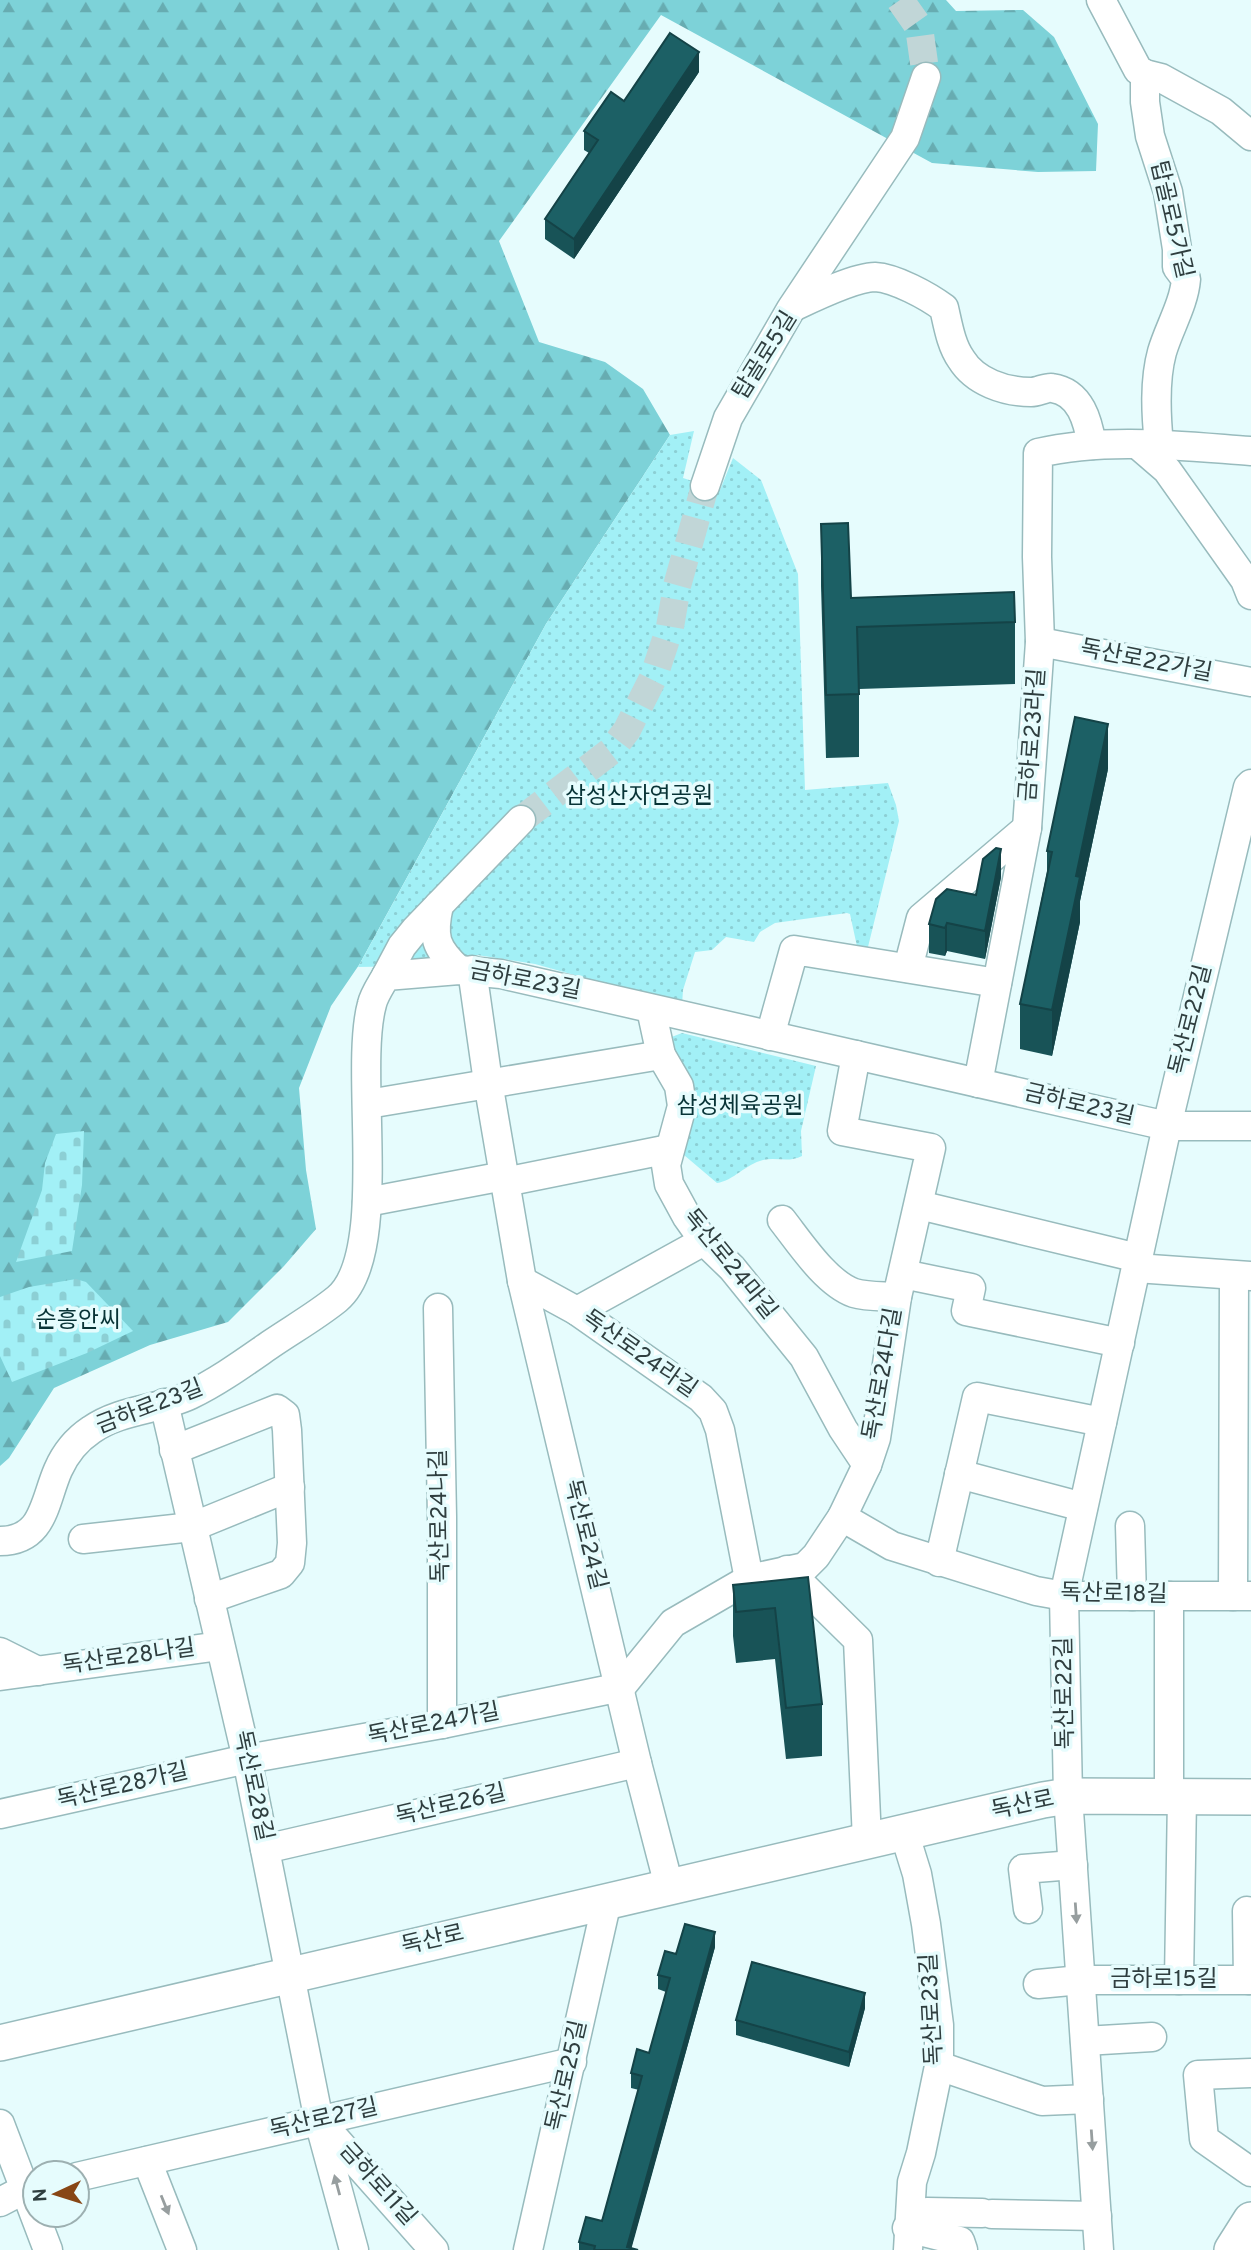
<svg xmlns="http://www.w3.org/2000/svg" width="1251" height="2250" viewBox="0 0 1251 2250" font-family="Overpass,'Noto Sans KR',sans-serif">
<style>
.forest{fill:url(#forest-firs)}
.cemetery{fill:url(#cemetery-stones)}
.park{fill:url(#park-dots)}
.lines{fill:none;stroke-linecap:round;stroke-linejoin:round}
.minor-tunnel{stroke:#c1d6d7;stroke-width:28;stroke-dasharray:28 14;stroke-linecap:butt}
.minor-casing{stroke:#98bbbd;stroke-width:31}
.major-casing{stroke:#98bbbd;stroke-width:38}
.minor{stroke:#fff;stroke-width:28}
.major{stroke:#fff;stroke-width:35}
.wall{fill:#185357}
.shaded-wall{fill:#144347}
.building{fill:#1c6065;stroke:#144347;stroke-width:2}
.oneway{fill:#979e9f}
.labels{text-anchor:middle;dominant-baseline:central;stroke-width:7;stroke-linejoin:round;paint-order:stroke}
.street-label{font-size:23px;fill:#2f3e3f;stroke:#e6fcfd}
.park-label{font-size:23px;fill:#083336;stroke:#e6fcfd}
</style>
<defs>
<pattern id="forest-firs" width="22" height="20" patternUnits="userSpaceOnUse" patternTransform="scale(1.75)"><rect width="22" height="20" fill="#7dd2d8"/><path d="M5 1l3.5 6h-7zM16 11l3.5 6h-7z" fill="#67acb1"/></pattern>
<pattern id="cemetery-stones" width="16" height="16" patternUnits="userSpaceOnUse" patternTransform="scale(1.75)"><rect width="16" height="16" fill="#a2f0f6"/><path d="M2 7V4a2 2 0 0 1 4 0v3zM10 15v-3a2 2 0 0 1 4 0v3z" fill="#8ccfd4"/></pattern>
<pattern id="park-dots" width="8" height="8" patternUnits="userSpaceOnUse" patternTransform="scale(1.75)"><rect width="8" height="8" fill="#a2f0f6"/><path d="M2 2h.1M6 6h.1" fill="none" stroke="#8ccfd4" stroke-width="1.8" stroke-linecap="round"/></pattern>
</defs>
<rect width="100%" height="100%" fill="#e6fcfd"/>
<polygon class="forest" points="0,0 946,0 956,11 1023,10 1054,37 1098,124 1096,171 1038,172 932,163 661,15 499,241 539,342 605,362 643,389 670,435 546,624 359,965 331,1006 299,1088 306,1170 316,1229 284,1266 228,1322 150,1345 54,1388 9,1458 0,1466"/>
<g class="cemetery">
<polygon points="84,1131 82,1185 72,1251 16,1262 42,1190 45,1163 56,1134"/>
<polygon points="76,1279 86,1282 133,1331 87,1353 12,1382 0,1356 0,1297 29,1287"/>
</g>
<g class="park">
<polygon points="694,431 683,478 720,490 733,458 761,480 798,574 805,790 888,783 896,805 899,821 867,951 858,951 850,914 847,913 775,923 760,932 754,942 726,937 712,950 695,952 683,990 682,1005 535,964 477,955 437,957 411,966 358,967 546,624 670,435"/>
<path d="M 682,1033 L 816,1066 L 801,1131 L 802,1156 C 789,1163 777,1157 763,1160 C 746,1164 733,1181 717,1183 L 671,1144 L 679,1120 L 669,1038 Z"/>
</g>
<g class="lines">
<g class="minor-tunnel">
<polyline points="900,0 919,27 926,77"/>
<polyline points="521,820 611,751 627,730 654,676 670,627 677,586 705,486"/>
</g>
<g class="minor-casing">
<g id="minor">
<polyline points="1101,0 1138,70 1145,74 1161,78 1221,111 1251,136"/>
<path d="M 1145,74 L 1145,102 L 1150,136 L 1168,192 L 1177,249 L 1177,267 L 1186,279 C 1184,304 1169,328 1162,352 C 1154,381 1156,415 1159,445"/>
<path d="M 793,307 C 812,298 855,277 875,277 C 895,278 928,296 944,308 C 948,325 951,345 961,359 C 975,382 1005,392 1031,392 C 1038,392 1046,387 1052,388 C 1081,392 1088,422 1092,445"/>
<polyline points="1138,445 1167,470 1245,580 1251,595"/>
<polyline points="705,486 728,418 791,309 905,138 926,77"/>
<polyline points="1040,642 1251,682"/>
<path d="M 439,905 C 432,937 435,948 459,970"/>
<polyline points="908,968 921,918 1027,828"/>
<polyline points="472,970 488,1082 522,1281 637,1763 669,1886"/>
<polyline points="386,976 402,946 415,930 521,820"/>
<polyline points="651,1009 661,1055 679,1086 682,1106 666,1165 669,1184 687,1217 704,1241 732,1268 804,1357 843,1429 867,1465"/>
<polyline points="770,1036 794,950 997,983"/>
<path d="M 978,1083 L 1027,828 L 1040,642 L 1037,557 L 1038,453 C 1107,437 1181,446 1251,451"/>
<polyline points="368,1104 661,1055"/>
<polyline points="505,1182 669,1149"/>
<polyline points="367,1202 504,1176"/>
<polyline points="919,1205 1138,1258"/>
<path d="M 782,1220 C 800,1243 826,1283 854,1293 C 867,1297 884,1296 897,1297"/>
<polyline points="1136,1268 1251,1276"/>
<polyline points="903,1274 971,1288 966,1311 1120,1343"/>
<polyline points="522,1281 577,1311 701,1398 713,1411 720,1430 749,1579"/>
<polyline points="438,1308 442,1517 442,1724"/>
<polyline points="577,1311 704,1241"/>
<polyline points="164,1403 247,1759 319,2121 354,2250"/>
<polyline points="174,1450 277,1409 285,1415 287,1430 292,1543 290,1563 281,1574 209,1599"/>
<polyline points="959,1474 1083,1507"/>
<polyline points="842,1517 892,1546 1036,1591 1064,1596 1251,1596"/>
<polyline points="1130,1526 1132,1596"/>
<polyline points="83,1539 192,1527 290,1487"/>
<path d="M 0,1541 C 44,1541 44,1502 58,1470 C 65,1454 76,1440 91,1430 C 121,1409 159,1410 190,1395 C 219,1381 245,1362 271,1344 C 293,1329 316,1316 337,1299 C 391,1254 353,1072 372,1004 C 374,995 381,985 386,976 L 459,970 L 501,974 L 1167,1126 L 1251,1126"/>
<polyline points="939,1562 977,1397 1102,1422"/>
<polyline points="787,1570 858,1640 867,1840"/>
<polyline points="1169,1596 1169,1797"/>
<polyline points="1233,1596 1234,1276"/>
<polyline points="0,1652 38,1671"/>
<polyline points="0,1676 220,1646"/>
<polyline points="0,1814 247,1759 442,1724 621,1687 673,1623 749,1579 805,1567 816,1556 842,1517 867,1465 876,1438 897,1297 931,1148 842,1131 856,1055"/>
<polyline points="904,1832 917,1874 926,1924 939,2025 939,2066 921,2153 912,2182 908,2250"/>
<polyline points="265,1849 637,1763"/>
<polyline points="1028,1909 1023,1869 1073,1865"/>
<polyline points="1247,1911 1248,1980"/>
<polyline points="1179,1980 1182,1797"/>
<polyline points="1038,1984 1081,1980 1251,1980"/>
<polyline points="1085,2041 1152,2037"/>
<polyline points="939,2066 1042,2101 1089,2099"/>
<polyline points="1251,2073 1198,2075 1204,2139 1251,2172"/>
<polyline points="0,2124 48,2250"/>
<polyline points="324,2126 434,2250"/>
<polyline points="147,2161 182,2250"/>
<polyline points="77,2177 572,2062"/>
<polyline points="0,2202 25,2189 35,2187"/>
<polyline points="927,2212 982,2213"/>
<polyline points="992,2214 1097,2216"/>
<polyline points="907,2228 960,2241 963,2250"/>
<polyline points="528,2250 607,1901"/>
<polyline points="1099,2250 1068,1796 1064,1596 1167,1126 1248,787 1251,784"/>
</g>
</g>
<g class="major-casing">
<g id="major">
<polyline points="0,2043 1043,1800 1068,1796 1251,1797"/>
<polyline points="1232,2250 1251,2220"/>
</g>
</g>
<use href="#minor" class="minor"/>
<use href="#major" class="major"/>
</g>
<g class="wall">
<polygon points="699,72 574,259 545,239 545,219 589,153 584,150 584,131 624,101"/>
<polygon points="821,524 851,598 1015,622 1015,684 859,689 859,757 826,758 821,586"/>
<polygon points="1108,769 1080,901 1080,922 1052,1056 1020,1049 1020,1004 1047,872 1047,851"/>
<polygon points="1001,877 985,959 947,951 945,956 929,953 929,924 976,895"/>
<polygon points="808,1577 822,1704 822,1756 786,1759 775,1659 736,1663 733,1636 733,1585"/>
<polygon points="715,1947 631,2248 638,2250 579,2250 579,2242 602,2221 639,2090 631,2088 631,2073 649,2053 666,1992 658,1989 658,1975 676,1954"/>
<polygon points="865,2008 849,2067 736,2035 736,2020"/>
</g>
<g class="shaded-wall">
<polygon points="699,52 699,72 574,259 574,239"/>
<polygon points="1108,724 1108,769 1080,901 1080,922 1052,1056 1052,1010 1076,876"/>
<polygon points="1001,849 1001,877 985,959 985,931"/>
<polygon points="947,923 947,951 945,956 945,928"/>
<polygon points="715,1932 715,1947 631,2250 627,2247"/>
<polygon points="865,1993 865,2008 849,2067 849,2052"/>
</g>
<g class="building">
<polygon points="670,33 699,52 574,239 545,219 598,140 584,131 611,92 624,101"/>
<polygon points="848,523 851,598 1014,592 1015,622 857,627 859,694 826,695 821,524"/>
<polygon points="1075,717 1108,724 1076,876 1080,877 1052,1010 1020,1004 1052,852 1047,851"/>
<polygon points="996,848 1001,849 985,931 947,923 945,928 929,924 936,899 947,889 976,895 983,859"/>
<polygon points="808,1577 822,1704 786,1708 775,1608 736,1612 733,1585"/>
<polygon points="685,1924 715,1932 627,2247 638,2250 594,2250 595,2246 579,2242 586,2217 602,2221 642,2076 631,2073 637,2049 649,2053 670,1978 658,1975 665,1951 676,1954"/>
<polygon points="752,1962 865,1993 849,2052 736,2020"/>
</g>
<defs><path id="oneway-solid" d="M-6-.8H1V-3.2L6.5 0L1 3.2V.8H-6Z" transform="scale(1.75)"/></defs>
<g class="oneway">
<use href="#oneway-solid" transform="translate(1076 1913) rotate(86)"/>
<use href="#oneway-solid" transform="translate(1092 2140) rotate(86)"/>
<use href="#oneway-solid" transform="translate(337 2185) rotate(-105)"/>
<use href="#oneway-solid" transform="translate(165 2205) rotate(68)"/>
</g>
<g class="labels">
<g class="street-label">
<text transform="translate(1170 220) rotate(77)">탑골로5가길</text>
<text transform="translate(766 356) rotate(-58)">탑골로5길</text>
<text transform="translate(1146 662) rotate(11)">독산로22가길</text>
<text transform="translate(1034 735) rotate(-86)">금하로23라길</text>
<text transform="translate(525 982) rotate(11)">금하로23길</text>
<text transform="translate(1192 1020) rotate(-76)">독산로22길</text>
<text transform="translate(1079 1106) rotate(13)">금하로23길</text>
<text transform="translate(729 1265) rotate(51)">독산로24마길</text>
<text transform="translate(639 1355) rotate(35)">독산로24라길</text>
<text transform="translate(884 1374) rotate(-80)">독산로24다길</text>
<text transform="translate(150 1408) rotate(-21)">금하로23길</text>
<text transform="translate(441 1516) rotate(-91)">독산로24나길</text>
<text transform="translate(584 1535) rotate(76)">독산로24길</text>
<text transform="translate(1114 1595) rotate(1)">독산로18길</text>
<text transform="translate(129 1658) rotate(-8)">독산로28나길</text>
<text transform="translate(1066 1693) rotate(-91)">독산로22길</text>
<text transform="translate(434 1725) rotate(-11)">독산로24가길</text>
<text transform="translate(252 1786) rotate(78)">독산로28길</text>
<text transform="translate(123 1787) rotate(-13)">독산로28가길</text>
<text transform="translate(451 1806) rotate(-13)">독산로26길</text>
<text transform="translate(1023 1806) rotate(-12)">독산로</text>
<text transform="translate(433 1941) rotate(-13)">독산로</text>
<text x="1164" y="1980">금하로15길</text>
<text transform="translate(933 2009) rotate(-93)">독산로23길</text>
<text transform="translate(568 2076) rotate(-77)">독산로25길</text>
<text transform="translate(324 2120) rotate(-13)">독산로27길</text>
<text transform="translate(377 2185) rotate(48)">금하로11길</text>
</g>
<g class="park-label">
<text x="639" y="797">삼성산자연공원</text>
<text x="740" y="1107">삼성체육공원</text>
<text x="78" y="1321">순흥안씨</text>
</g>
</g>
<g transform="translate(56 2194) rotate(266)"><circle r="33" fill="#e6fcfd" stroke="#9db0b1" stroke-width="2"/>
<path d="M0-5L12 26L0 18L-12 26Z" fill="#884615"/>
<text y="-10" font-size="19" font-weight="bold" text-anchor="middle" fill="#2f3e3f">N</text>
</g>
</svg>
